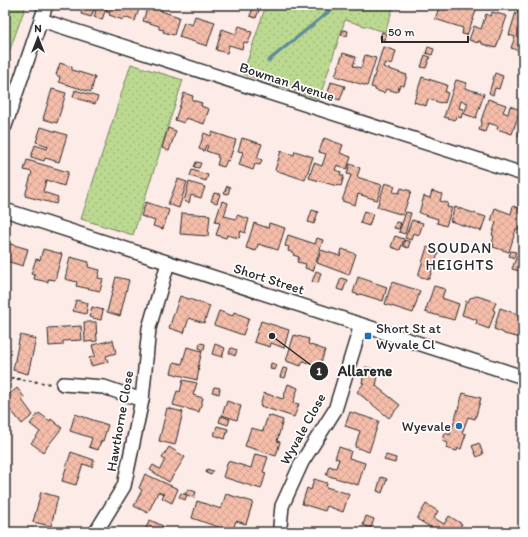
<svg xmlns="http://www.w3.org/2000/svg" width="528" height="537" viewBox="0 0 528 537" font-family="Itim,sans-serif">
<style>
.park{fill:url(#park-dots);stroke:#74825e}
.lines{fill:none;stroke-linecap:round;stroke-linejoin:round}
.stream{stroke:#5e8d96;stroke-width:3.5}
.building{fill:url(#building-cross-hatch);stroke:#2b2b2b}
.minor-casing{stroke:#2b2b2b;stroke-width:16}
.path{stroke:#2b2b2b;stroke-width:2;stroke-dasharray:3 3;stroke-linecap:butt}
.minor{stroke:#fff;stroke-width:13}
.poi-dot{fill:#1f6fb2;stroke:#fff;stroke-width:1.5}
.labels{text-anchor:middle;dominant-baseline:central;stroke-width:3.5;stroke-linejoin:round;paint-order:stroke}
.street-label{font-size:14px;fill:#2b2b2b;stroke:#fff}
.poi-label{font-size:14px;fill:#2b2b2b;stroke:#fff;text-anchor:start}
.neighbourhood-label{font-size:15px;letter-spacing:1px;fill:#2b2b2b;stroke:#fff}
.leader{fill:none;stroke:#2b2b2b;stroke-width:1.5}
.callout-dot{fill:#2b2b2b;stroke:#fff;stroke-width:1.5}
.mark-label{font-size:12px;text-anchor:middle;font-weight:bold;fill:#fff}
.callout-label{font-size:15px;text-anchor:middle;font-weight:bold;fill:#2b2b2b;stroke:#fff;stroke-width:3.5;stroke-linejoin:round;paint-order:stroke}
</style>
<defs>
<pattern id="park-dots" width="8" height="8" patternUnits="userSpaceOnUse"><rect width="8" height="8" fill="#bcd991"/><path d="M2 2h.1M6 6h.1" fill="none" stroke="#a2ba7d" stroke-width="1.8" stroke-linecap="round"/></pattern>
<pattern id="building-cross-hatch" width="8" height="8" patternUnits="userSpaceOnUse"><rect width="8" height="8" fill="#f5bdaa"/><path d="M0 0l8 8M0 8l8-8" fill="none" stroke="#d2a392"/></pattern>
</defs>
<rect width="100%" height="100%" fill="#fcebe6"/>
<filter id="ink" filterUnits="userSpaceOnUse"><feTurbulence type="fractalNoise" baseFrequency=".025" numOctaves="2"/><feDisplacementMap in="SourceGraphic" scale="8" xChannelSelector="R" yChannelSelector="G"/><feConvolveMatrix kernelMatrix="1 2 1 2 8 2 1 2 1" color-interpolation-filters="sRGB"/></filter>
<g filter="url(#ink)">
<g class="park">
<polygon points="5,5 26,5 5,63"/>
<polygon points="266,5 394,5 385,32 345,20 319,99 243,74"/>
<polygon points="131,64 183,80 133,235 81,219"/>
</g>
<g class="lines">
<g class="stream">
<polyline points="268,61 337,5"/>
<polyline points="520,532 521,520 523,517"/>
</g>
</g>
<g class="building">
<polygon points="83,5 102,5 99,6 106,8 102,20 94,17 96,11 94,10 91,17 81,14"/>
<polygon points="108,5 137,5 140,6 135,21 124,17 123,20 109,15 110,13 106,12"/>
<polygon points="148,5 163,5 161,11 179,17 174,35 163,32 164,30 159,29 159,26 143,21"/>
<polygon points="254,5 260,7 256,18 250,16"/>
<polygon points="413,5 435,5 434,9"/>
<polygon points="440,5 467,5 467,8 476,11 467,35 462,34 463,28 435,19"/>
<polygon points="492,12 507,16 496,48 482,44 482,42 478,41 478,43 469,40 474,26 481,29 486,14 491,16"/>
<polygon points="516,12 523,14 523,52 511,48 515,37 509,35"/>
<polygon points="195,16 215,22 207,46 179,37 184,22 192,25"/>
<polygon points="239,26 248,29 247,31 252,32 248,43 244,42 242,49 229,45 227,53 216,50 222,29 236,34"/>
<polygon points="343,30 348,31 347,36 341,35"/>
<polygon points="382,32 386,34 384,40 380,38"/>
<polygon points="383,47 396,51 392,65 385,63 383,67 407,75 404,86 400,85 397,92 386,89 384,93 375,90 375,88 371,87"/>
<polygon points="428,47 434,49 432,55 426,53"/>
<polygon points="343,53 356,57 353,66 361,68 365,55 376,58 367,86 335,76"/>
<polygon points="425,55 430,57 426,68 421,67"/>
<polygon points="60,63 72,67 72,70 95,77 91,92 59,82 60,77 56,75"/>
<polygon points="495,73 503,76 499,89 495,88 493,95 489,93"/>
<polygon points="422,77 447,85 445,92 448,93 445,103 442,102 441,103 428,99 426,106 414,102"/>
<polygon points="456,80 467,83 465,88 484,94 476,118 464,114 468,103 461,101 459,108 464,109 461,118 456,116 455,120 444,117"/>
<polygon points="331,82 345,86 340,100 327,96"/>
<polygon points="52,89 66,93 57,123 43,119"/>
<polygon points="75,90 98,97 95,104 73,97"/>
<polygon points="184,93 193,96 192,100 202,103 201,106 209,109 204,124 186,118 184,123 175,120"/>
<polygon points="488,99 506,105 503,112 508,114 510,106 520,110 512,134 497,129 498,126 488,123 485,132 479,130 482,121 481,121"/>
<polygon points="523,120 523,137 518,136"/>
<polygon points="41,127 67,135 59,162 45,158 44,161 31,157 35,145 47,149 48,146 36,142"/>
<polygon points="168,128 176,131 169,151 162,148"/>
<polygon points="212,132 236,140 229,161 227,160 224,167 217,165 219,158 217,157 218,155 206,151 208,146 206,145 204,151 199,149 204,133 211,136"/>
<polygon points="242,138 262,144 257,158 262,160 260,165 255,164 253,170 239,165 243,152 238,151"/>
<polygon points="324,138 343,145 340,153 351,157 347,169 337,165 335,170 341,172 340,175 344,176 341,186 337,185 337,186 309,178 314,163 322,166 326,154 319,152"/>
<polygon points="281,151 294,155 295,151 313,157 305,180 275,170"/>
<polygon points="27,160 68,172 64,186 46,180 43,192 58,197 56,204 25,196 32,172 24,170"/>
<polygon points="196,162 201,163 199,168 194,167"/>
<polygon points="350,164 360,168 357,177 382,185 377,200 358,194 355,205 342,201 351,175 347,174"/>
<polygon points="192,170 208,175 206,181 190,176"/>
<polygon points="178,179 187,182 179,208 168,204"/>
<polygon points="189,182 205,187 201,198 191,195 189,203 184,201"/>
<polygon points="385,183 395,186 393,192 399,193 401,188 411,191 403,215 377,207"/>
<polygon points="227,186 230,187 228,194 224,193"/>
<polygon points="432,191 442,194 440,201 448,203 447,207 452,208 446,226 437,223 438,219 419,213 424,196 430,198"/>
<polygon points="214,193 220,194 217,203 211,201"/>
<polygon points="222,201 228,203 224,216 236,219 237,215 249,219 245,233 241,231 239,238 227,235 226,238 216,235 220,223 215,222"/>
<polygon points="146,202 169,210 163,229 153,226 155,221 141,216"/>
<polygon points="513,206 523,210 523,225 521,230 516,229 509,252 493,247 494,244 492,244 494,236 492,235 496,222 491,221 495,208 511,214"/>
<polygon points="455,207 486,217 481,231 450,221"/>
<polygon points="312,210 318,212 314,224 308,222"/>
<polygon points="364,211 373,214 369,226 360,223"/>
<polygon points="406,212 411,213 405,234 399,232"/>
<polygon points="182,213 210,215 208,236 180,234"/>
<polygon points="412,220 423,223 419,235 413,233 411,240 405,238"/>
<polygon points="396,222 401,223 399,229 394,228"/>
<polygon points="254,223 268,228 269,223 285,228 278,250 258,244 256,251 246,248"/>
<polygon points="5,235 9,236 7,243 28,249 23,266 6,261 5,265"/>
<polygon points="288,235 315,244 317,238 323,240 313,271 305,268 306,264 297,262 299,257 293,255 294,253 288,251 289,247 285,246"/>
<polygon points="395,236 404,239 400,250 391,247"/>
<polygon points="405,240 410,242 408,248 403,246"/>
<polygon points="427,247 439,251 429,279 418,276"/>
<polygon points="43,249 62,254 55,280 48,279 48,282 34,279 35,275 31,274 36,259 40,260"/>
<polygon points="342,249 356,254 349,275 317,263 321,250 340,256"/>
<polygon points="511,251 516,252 514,258 509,256"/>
<polygon points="517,255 523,257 523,272 512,269"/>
<polygon points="70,257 89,262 88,267 100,270 98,278 103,279 100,291 76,286 77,282 65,279"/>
<polygon points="316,271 321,273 318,283 312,282"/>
<polygon points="116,277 129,280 120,316 107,312"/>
<polygon points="358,277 387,287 383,301 360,294 359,295 353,293"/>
<polygon points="341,278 347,280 343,291 337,289"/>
<polygon points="392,282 420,291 413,313 385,304"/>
<polygon points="434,286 445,289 442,298 459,304 454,320 425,312"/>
<polygon points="180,296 210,306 204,323 189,318 184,333 169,328"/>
<polygon points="477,296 496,302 493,310 495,311 489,329 476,324 477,320 462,315 466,301 468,302 470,298"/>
<polygon points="76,300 88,303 86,314 73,311"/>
<polygon points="92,307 103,310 101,320 89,317"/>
<polygon points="500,308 523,316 523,331 521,338 504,334 504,333 494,329"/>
<polygon points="219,311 233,316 234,312 249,318 243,335 214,325"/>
<polygon points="261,321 289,330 284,348 271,343 270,347 254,342"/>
<polygon points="84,322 96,322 97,341 85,342"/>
<polygon points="5,325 9,327 5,339"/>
<polygon points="81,326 82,340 63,341 63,345 49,346 48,328"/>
<polygon points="20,335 36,339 28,374 13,370"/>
<polygon points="294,335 309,339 308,344 325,350 320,366 303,361 301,366 286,361"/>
<polygon points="113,340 116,353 106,356 108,362 91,366 89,358 95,356 92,345"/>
<polygon points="200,343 205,344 204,350 199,348"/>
<polygon points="215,344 225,348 222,357 212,354"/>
<polygon points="187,347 202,351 198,368 199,369 197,380 171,373 174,362 182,364"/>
<polygon points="231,348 237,350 235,356 229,353"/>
<polygon points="271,363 277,365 275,370 270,369"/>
<polygon points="365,367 379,370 376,386 400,405 389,418 357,392 364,383 362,383"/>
<polygon points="283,368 288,369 285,378 280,377"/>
<polygon points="183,380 197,383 193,395 203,398 199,412 173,405 177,391 180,392"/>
<polygon points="288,384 298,388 293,403 299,404 294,417 260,406 264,393 283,399"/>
<polygon points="214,387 220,388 219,394 212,392"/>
<polygon points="17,388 25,398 22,400 33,415 22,424 10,409 5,413 5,398"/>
<polygon points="463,393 481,398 475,419 468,417 462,433 466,434 461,449 458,448 457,451 446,448 448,443 443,441 445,433 450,435"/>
<polygon points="227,401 241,406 237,420 222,415"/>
<polygon points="167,408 183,412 175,445 159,441"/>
<polygon points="350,412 379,421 369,452 355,447 360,431 345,426"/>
<polygon points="39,413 50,421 51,419 62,428 43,452 31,443 40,432 30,424"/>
<polygon points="75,414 108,425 103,441 101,441 98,450 89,447 92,438 70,431"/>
<polygon points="268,415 283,420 277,441 280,442 276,456 245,446 251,428 263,431"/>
<polygon points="221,416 230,419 228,425 219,422"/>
<polygon points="217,426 228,429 225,439 214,435"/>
<polygon points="479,443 483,454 477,457 472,446"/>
<polygon points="169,447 185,457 169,482 150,470 153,465 160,469 165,460 162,458"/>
<polygon points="339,447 351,451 349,458 365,463 358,485 326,475 329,466 336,468 339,459 335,458"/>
<polygon points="71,452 94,460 92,467 83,464 76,485 62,481"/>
<polygon points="255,454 268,457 263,472 266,473 261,489 223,477 228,461 251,468"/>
<polygon points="386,455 396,458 395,463 384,460"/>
<polygon points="207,469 213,471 211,475 206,473"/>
<polygon points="145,474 178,489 172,503 162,498 164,494 158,492 148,513 134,506 142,490 139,488"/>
<polygon points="381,477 387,479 382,493 377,491"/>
<polygon points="314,479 327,483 326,487 349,494 343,512 327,506 325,511 302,504 307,488 311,490"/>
<polygon points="188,489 196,492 194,498 185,494"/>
<polygon points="41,492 58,497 51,526 33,522"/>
<polygon points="181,493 187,495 185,500 179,497"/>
<polygon points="226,494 253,502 246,524 236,521 232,532 223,532 217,530 218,527 192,518 197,501 221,509"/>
<polygon points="426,504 438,511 434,518 444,524 449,516 462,524 457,532 434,532 435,530 417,519"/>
<polygon points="366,516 374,519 371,528 363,525"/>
<polygon points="150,520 163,526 160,532 144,532"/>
<polygon points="33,528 34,532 17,532"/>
</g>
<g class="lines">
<g class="minor-casing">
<g id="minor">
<polyline points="41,20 523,174"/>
<polyline points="5,126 46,5"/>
<polyline points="5,210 523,377"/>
<polyline points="63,384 104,387 142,400"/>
<polyline points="280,526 282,506 302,462 335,410 361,325"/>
<polyline points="96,532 124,486 142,400 149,328 168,263"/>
</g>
</g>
<polyline class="path" points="5,377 51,384"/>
<use href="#minor" class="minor"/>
</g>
</g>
<g class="poi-dot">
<rect x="364" y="332" width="8" height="8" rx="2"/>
<circle cx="459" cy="426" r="4"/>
</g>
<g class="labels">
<g class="street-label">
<text transform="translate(287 82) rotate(18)">Bowman Avenue</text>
<text transform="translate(269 279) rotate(18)">Short Street</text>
<text transform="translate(120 421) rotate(-80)">Hawthorne Close</text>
<text transform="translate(303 429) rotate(-61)">Wyvale Close</text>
</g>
<g class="poi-label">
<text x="376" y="328">Short St at<tspan x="376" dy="16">Wyvale Cl</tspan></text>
<text x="451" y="426" text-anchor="end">Wyevale</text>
</g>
<g class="neighbourhood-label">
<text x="460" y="248">SOUDAN<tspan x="460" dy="17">HEIGHTS</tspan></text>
</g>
</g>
<path class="leader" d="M272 336L319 371"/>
<g class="callout-dot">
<circle cx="272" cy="336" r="4"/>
<circle cx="319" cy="371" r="10"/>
</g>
<g class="mark-label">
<text x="319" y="375">1</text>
</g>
<g class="callout-label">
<text x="365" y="376">Allarene</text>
</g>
<rect width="528" height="537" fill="none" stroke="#fff" stroke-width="20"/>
<rect x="10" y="10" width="508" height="517" fill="none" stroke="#2b2b2b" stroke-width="1.5" filter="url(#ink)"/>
<g transform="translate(38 38)" stroke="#ffffff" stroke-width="3" paint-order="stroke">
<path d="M0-3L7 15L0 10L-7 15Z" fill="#2b2b2b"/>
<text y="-6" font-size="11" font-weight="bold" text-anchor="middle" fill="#2b2b2b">N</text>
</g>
<path d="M382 36v6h86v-6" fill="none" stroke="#2b2b2b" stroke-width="2"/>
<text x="388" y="36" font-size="12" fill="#2b2b2b" stroke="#ffffff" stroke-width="3" paint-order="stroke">50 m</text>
</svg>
